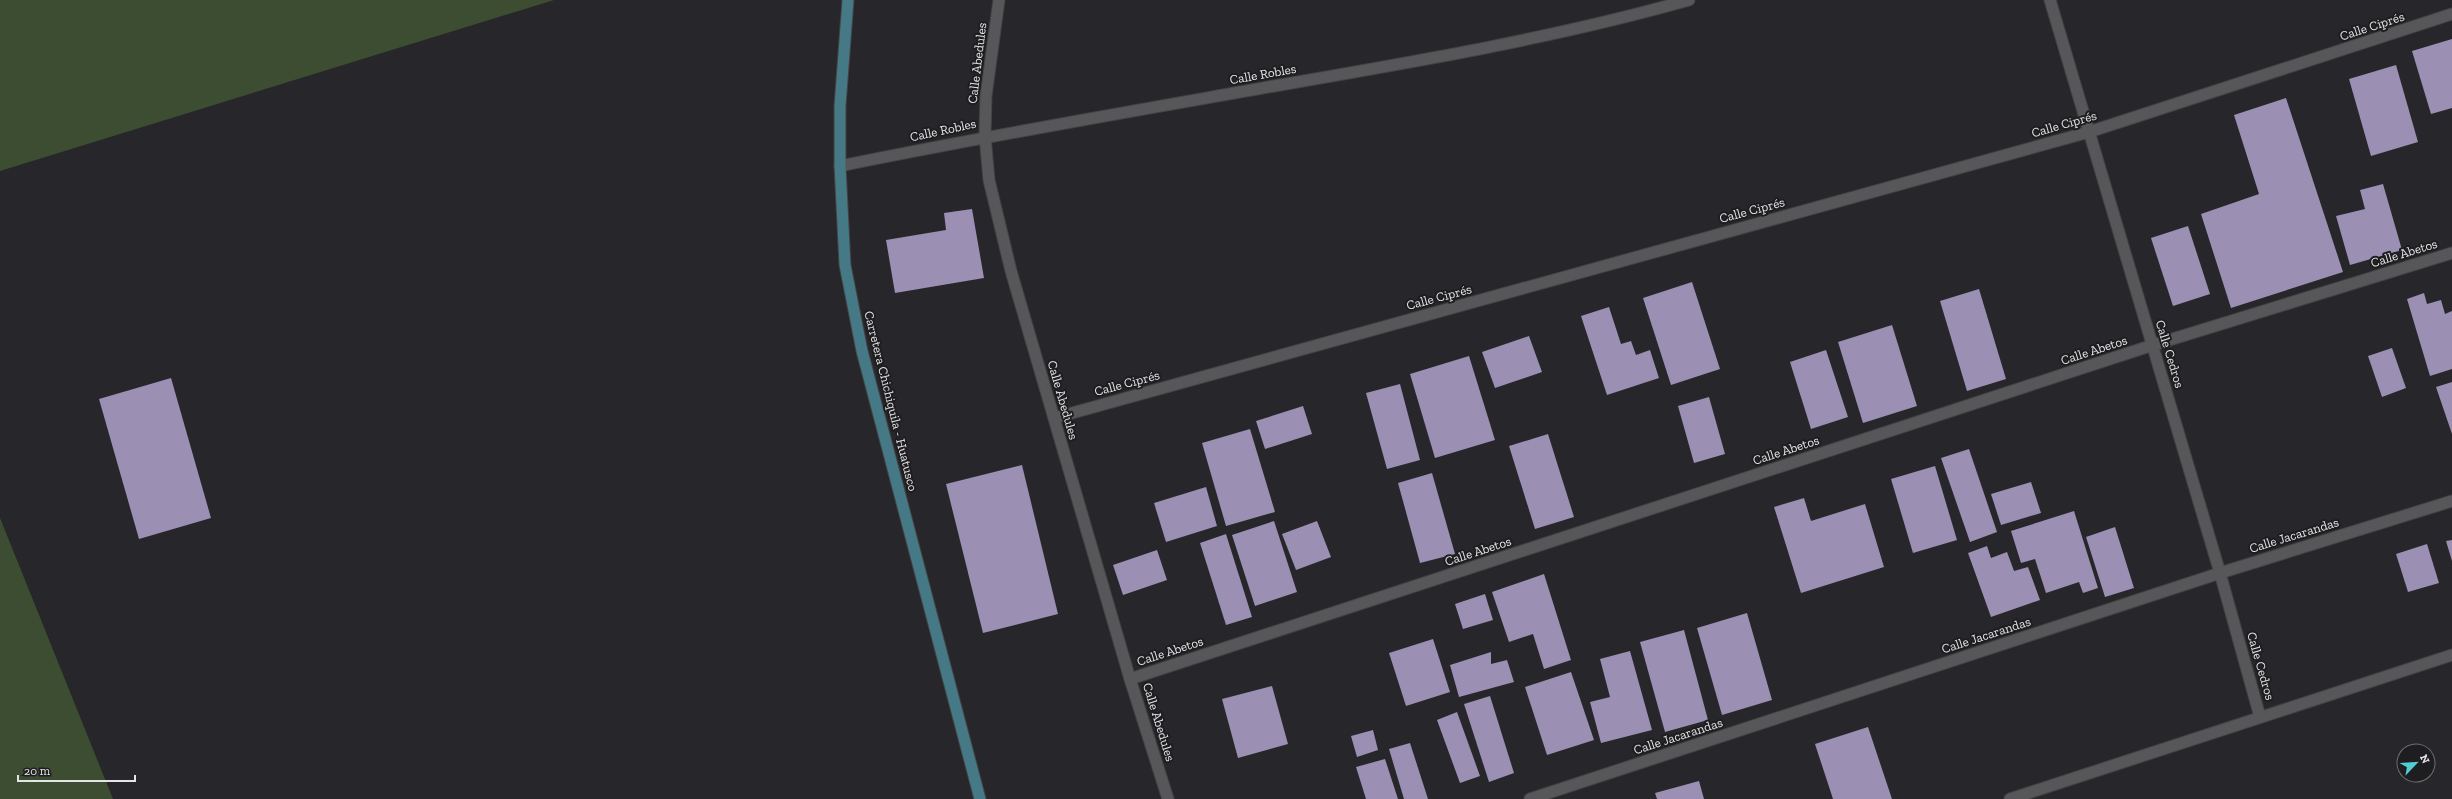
<svg xmlns="http://www.w3.org/2000/svg" width="2452" height="799" viewBox="0 0 2452 799" font-family="'Zilla Slab',serif">
<style>
.green{fill:#3d4d32}
.building{fill:#9c8fb4}
.lines{fill:none;stroke-linecap:round;stroke-linejoin:round}
.minor-casing{stroke:#434245;stroke-width:13}
.secondary-casing{stroke:#434245;stroke-width:13}
.minor{stroke:#575659;stroke-width:11}
.secondary{stroke:#467986;stroke-width:11}
.labels{text-anchor:middle;dominant-baseline:central;stroke-width:4;stroke-linejoin:round;paint-order:stroke}
.street-label{font-size:13px;fill:#e5e5e7;stroke:#1e1d20}
</style>
<rect width="100%" height="100%" fill="#27262a"/>
<g class="green">
<polygon points="0,0 554,0 0,171"/>
<polygon points="0,518 113,799 0,799"/>
</g>
<g class="building">
<polygon points="2452,39 2452,108 2431,114 2412,51"/>
<polygon points="2396,65 2418,142 2371,156 2349,79"/>
<polygon points="2286,98 2343,272 2231,308 2201,214 2259,194 2234,115"/>
<polygon points="2383,184 2402,250 2350,265 2336,216 2365,209 2360,190"/>
<polygon points="972,209 984,278 895,293 886,240 946,230 944,213"/>
<polygon points="2188,226 2210,294 2173,306 2151,238"/>
<polygon points="1692,282 1720,369 1671,385 1643,298"/>
<polygon points="1979,289 2006,379 1967,391 1940,301"/>
<polygon points="2424,293 2427,304 2441,300 2445,314 2452,311 2452,369 2430,376 2407,299"/>
<polygon points="1609,307 1621,344 1631,341 1636,355 1650,350 1659,378 1607,395 1581,316"/>
<polygon points="1892,325 1917,406 1863,423 1838,342"/>
<polygon points="1529,336 1542,372 1495,388 1482,352"/>
<polygon points="2392,348 2406,388 2382,397 2368,356"/>
<polygon points="1826,350 1848,417 1811,429 1790,362"/>
<polygon points="1469,356 1495,440 1435,458 1410,374"/>
<polygon points="171,378 211,518 139,539 99,399"/>
<polygon points="2452,382 2452,434 2436,387"/>
<polygon points="1400,384 1420,460 1387,469 1366,393"/>
<polygon points="1709,397 1725,454 1694,463 1678,406"/>
<polygon points="1303,406 1312,434 1265,449 1256,421"/>
<polygon points="1250,429 1275,512 1226,526 1202,443"/>
<polygon points="1548,434 1574,517 1535,529 1509,446"/>
<polygon points="1969,449 1997,532 1970,542 1941,458"/>
<polygon points="1022,465 1058,614 983,633 946,484"/>
<polygon points="1935,466 1957,540 1913,553 1891,479"/>
<polygon points="1432,473 1455,554 1420,563 1398,483"/>
<polygon points="2031,482 2041,513 2001,525 1991,494"/>
<polygon points="1206,487 1217,526 1166,542 1154,503"/>
<polygon points="1804,498 1811,521 1865,504 1884,567 1801,593 1774,507"/>
<polygon points="2074,511 2098,588 2083,593 2079,582 2046,593 2035,559 2021,563 2011,531"/>
<polygon points="1274,521 1297,592 1255,606 1232,535"/>
<polygon points="1317,521 1331,557 1296,570 1282,534"/>
<polygon points="2115,527 2134,588 2105,597 2086,537"/>
<polygon points="1226,534 1252,617 1226,625 1200,543"/>
<polygon points="2452,540 2452,561 2446,541"/>
<polygon points="2427,544 2439,583 2408,592 2396,554"/>
<polygon points="1987,546 1991,558 2007,552 2014,571 2028,567 2040,600 1991,617 1968,553"/>
<polygon points="1157,550 1167,580 1123,595 1113,565"/>
<polygon points="1544,574 1571,660 1544,669 1533,634 1509,642 1492,592"/>
<polygon points="1485,594 1493,620 1463,629 1455,604"/>
<polygon points="1747,613 1772,700 1722,715 1697,628"/>
<polygon points="1684,630 1708,720 1665,732 1640,642"/>
<polygon points="1433,639 1450,692 1406,706 1389,653"/>
<polygon points="1630,651 1652,730 1601,743 1590,702 1610,697 1600,659"/>
<polygon points="1491,652 1491,664 1507,660 1514,682 1459,697 1450,665"/>
<polygon points="1571,672 1594,740 1547,755 1525,687"/>
<polygon points="1272,686 1288,744 1238,758 1222,699"/>
<polygon points="1490,696 1514,773 1489,782 1464,704"/>
<polygon points="1457,712 1480,776 1460,783 1437,720"/>
<polygon points="1868,727 1892,799 1833,799 1815,744"/>
<polygon points="1373,730 1378,750 1357,757 1351,736"/>
<polygon points="1410,743 1428,799 1404,799 1389,749"/>
<polygon points="1385,759 1398,799 1366,799 1356,767"/>
<polygon points="1699,781 1704,799 1657,799 1655,793"/>
</g>
<g class="lines">
<g class="minor-casing">
<g id="minor">
<polyline points="999,0 986,96 985,136 989,180 1011,271 1130,679 1168,799"/>
<polyline points="2050,0 2220,573 2260,717"/>
<path d="M 840,166 C 986,136 1133,111 1280,85 C 1418,61 1554,38 1689,0"/>
<polyline points="1054,418 2089,132 2452,14"/>
<polyline points="1130,679 2153,345 2452,253"/>
<polyline points="1530,799 2220,573 2452,501"/>
<polyline points="2010,799 2452,655"/>
</g>
</g>
<g class="secondary-casing">
<polyline id="secondary" points="848,0 840,106 840,166 845,265 862,351 980,799"/>
</g>
<use href="#minor" class="minor"/>
<use href="#secondary" class="secondary"/>
</g>
<g class="labels">
<g class="street-label">
<text transform="translate(2372 26) rotate(-18)">Calle Ciprés</text>
<text transform="translate(977 63) rotate(-83)">Calle Abedules</text>
<text transform="translate(1263 74) rotate(-10)">Calle Robles</text>
<text transform="translate(2064 124) rotate(-16)">Calle Ciprés</text>
<text transform="translate(943 130) rotate(-12)">Calle Robles</text>
<text transform="translate(1752 210) rotate(-15)">Calle Ciprés</text>
<text transform="translate(2404 253) rotate(-17)">Calle Abetos</text>
<text transform="translate(1439 297) rotate(-15)">Calle Ciprés</text>
<text transform="translate(2094 350) rotate(-18)">Calle Abetos</text>
<text transform="translate(2170 354) rotate(73)">Calle Cedros</text>
<text transform="translate(1127 383) rotate(-15)">Calle Ciprés</text>
<text transform="translate(1063 400) rotate(74)">Calle Abedules</text>
<text transform="translate(891 401) rotate(76)">Carretera Chichiquila - Huatusco</text>
<text transform="translate(1786 450) rotate(-18)">Calle Abetos</text>
<text transform="translate(2294 535) rotate(-17)">Calle Jacarandas</text>
<text transform="translate(1478 551) rotate(-18)">Calle Abetos</text>
<text transform="translate(1986 635) rotate(-18)">Calle Jacarandas</text>
<text transform="translate(1170 651) rotate(-18)">Calle Abetos</text>
<text transform="translate(2261 666) rotate(74)">Calle Cedros</text>
<text transform="translate(1159 722) rotate(73)">Calle Abedules</text>
<text transform="translate(1678 736) rotate(-18)">Calle Jacarandas</text>
</g>
</g>
<g transform="translate(2416 763) rotate(65)"><circle r="19" fill="#1e1d20" stroke="#6e6d70"/>
<path d="M0-3L7 15L0 10L-7 15Z" fill="#51ccd1"/>
<text y="-6" font-size="11" font-weight="bold" text-anchor="middle" fill="#e5e5e7">N</text>
</g>
<path d="M18 775v6h117v-6" fill="none" stroke="#e5e5e7" stroke-width="2"/>
<text x="24" y="775" font-size="12" fill="#e5e5e7" stroke="#1e1d20" stroke-width="3" paint-order="stroke">20 m</text>
</svg>
